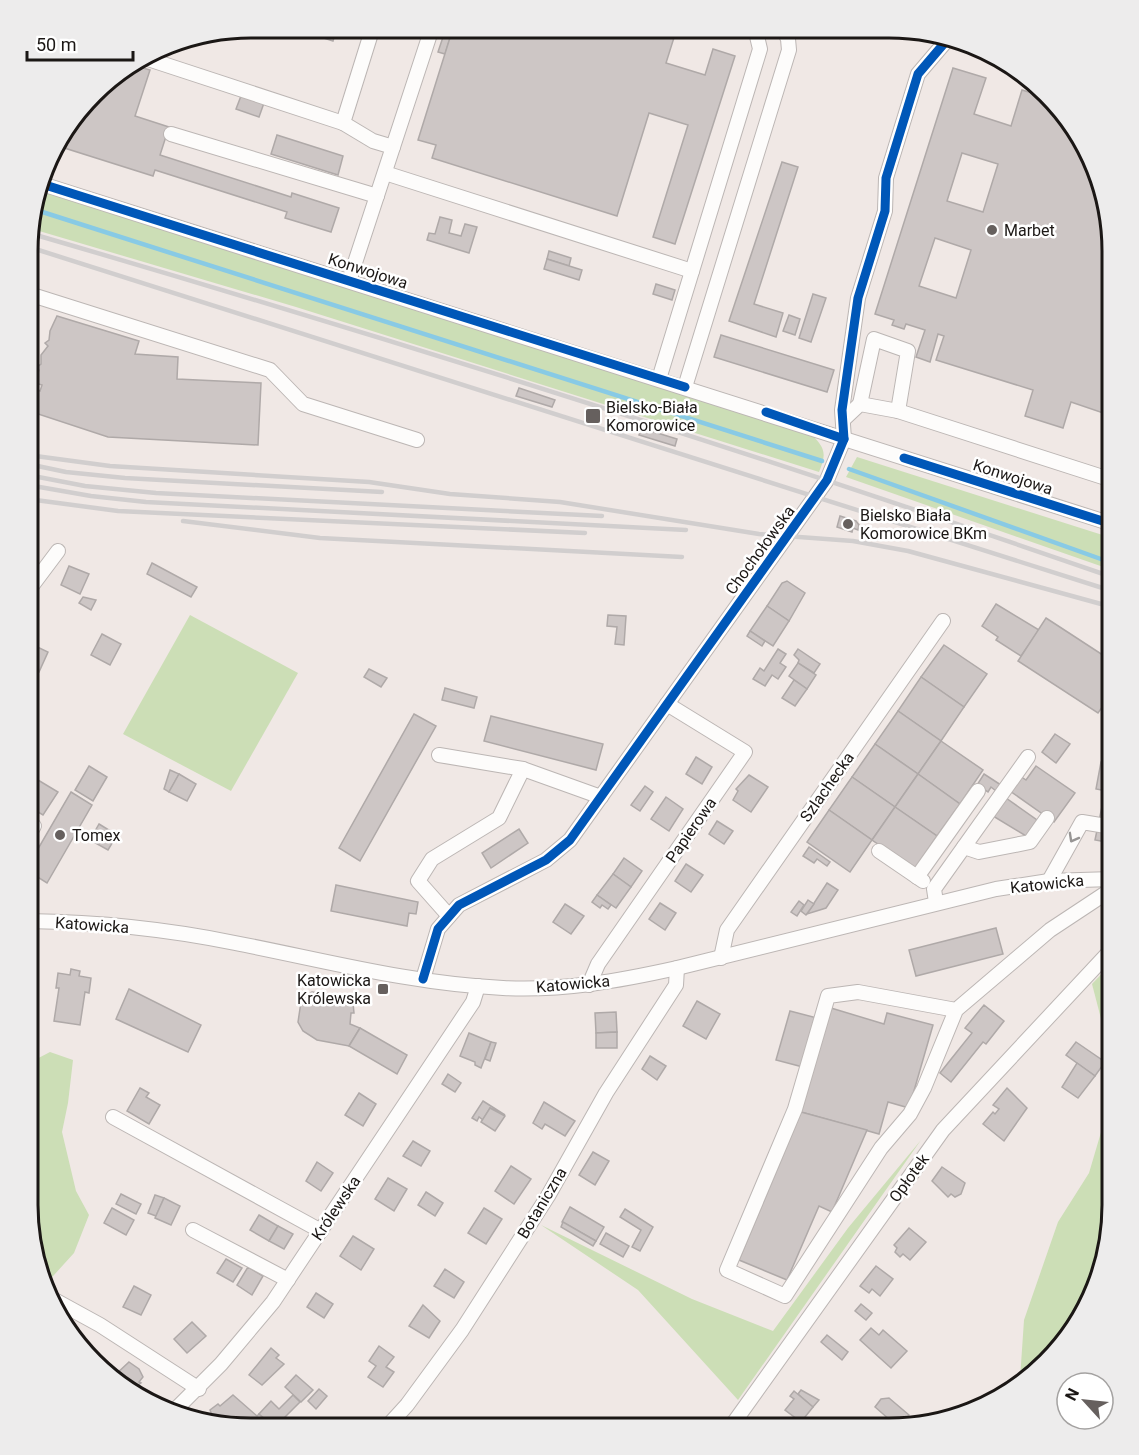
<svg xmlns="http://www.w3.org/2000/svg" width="1139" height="1455" viewBox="0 0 1139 1455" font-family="Roboto,sans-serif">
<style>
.green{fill:#ccdeb6}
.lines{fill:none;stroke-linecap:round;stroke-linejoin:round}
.stream{stroke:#88cae5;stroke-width:4.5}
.building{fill:#cdc6c5;stroke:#afa9a8;stroke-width:1.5;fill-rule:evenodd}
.minor-casing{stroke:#bcb6b4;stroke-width:16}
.minor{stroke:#fdfcfb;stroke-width:14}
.rail{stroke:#d1cece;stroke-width:4.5}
.cycleway-casing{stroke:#fff;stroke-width:13}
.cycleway{stroke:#0057b8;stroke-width:9}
.oneway{stroke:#979594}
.poi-dot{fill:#66605e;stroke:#fff;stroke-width:2}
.labels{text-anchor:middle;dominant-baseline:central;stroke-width:5;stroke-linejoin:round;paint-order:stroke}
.poi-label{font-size:16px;fill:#1b1715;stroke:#fff;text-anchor:start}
.street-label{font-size:16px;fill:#1b1715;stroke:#fff}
.rim{fill:none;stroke:#1b1715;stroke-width:3}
</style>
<rect width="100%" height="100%" fill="#f0e8e5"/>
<g class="green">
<path d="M 39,190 L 813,436 C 826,449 826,455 819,472 L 296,307 L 29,228 Z"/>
<polygon points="857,457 1112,538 1112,570 846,477"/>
<polygon points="190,615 298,673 231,791 123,734"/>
<polygon points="1112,963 1112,1061 1092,984"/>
<path d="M 50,1052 L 73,1060 L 68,1103 L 62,1132 L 76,1191 L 89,1215 L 74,1253 L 44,1286 C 16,1218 27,1136 27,1064 Z"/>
<polygon points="1112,1095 1112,1219 1100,1276 1075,1328 1020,1379 1024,1320 1058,1222 1089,1173"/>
<polygon points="921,1140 738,1400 638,1290 541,1225 692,1299 773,1331 848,1228"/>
</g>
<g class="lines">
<g class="stream">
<polyline points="33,209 822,461"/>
<polyline points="849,469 1112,563"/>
</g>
</g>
<g class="building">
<polygon points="290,27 337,27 333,41"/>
<polygon points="446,28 453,29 445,54 438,52"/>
<polygon points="453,28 677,28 666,63 705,75 713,49 735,56 675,244 653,237 688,125 649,113 617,216 432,158 436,145 418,140"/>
<polygon points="133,65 150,70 135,116 169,127 160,155 291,197 292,193 339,208 331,232 285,218 287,212 155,170 153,176 55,145 103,82"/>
<path d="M 953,68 L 986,78 L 974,114 L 1011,126 L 1022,90 L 1042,96 L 1082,139 L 1104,192 L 1112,250 L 1112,416 L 1071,402 L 1063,428 L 1025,416 L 1033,390 L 936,360 L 944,336 L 938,334 L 930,362 L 916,357 L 925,330 L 906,324 L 904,329 L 892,325 L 894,320 L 875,314 ZM 962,153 L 998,164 L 983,212 L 947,201 ZM 935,238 L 971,250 L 956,298 L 919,286 Z"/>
<polygon points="241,96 264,103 259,117 236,109"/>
<polygon points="277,135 343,156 338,175 271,154"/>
<polygon points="782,162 798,167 754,304 783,313 776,337 729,321"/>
<polygon points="440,217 452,220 449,233 461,236 465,224 477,227 469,253 427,240 429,233 435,234"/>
<polygon points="549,251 571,258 569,266 547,259"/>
<polygon points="547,259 582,270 579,280 544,269"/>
<polygon points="656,284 675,290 672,300 653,294"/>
<polygon points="813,294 826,298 811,342 799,338"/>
<polygon points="789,315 800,319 795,335 783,331"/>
<polygon points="57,316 139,341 135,354 178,357 177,379 261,383 258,445 108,437 29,411 29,387 40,391 42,385 35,383 39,370 37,367 41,364 41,355 48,346 45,343 49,340 50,331"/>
<polygon points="721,335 834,370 827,392 714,357"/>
<polygon points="519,388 555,400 552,407 516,396"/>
<polygon points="641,428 677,439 675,446 639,435"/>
<polygon points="840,516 856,521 859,525 858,530 853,528 852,532 837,527"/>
<polygon points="152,563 197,587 191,597 147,574"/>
<polygon points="69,566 89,574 80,594 61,585"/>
<polygon points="787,581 805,593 789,621 767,606 782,583"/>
<polygon points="83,597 96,600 91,610 79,603"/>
<polygon points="996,604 1039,630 1021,656 996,640 998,637 982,626"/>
<polygon points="767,606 789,621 773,646 750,631"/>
<polygon points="608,615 626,616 624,645 615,644 617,627 607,626"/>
<polygon points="1046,618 1112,661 1112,693 1098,713 1018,661"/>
<polygon points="750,631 765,641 762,646 747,636"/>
<polygon points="102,634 121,644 110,665 91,655"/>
<polygon points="29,643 48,652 39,672 28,667"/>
<polygon points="944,645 987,674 964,707 921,677"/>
<polygon points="778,649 786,654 780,663 786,667 778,679 772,675 765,686 753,679 760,668 764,671"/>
<polygon points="798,649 820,664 814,673 798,663 799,660 794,655"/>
<polygon points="798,663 816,675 807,689 789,676"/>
<polygon points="369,669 387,678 381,687 364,677"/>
<polygon points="921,677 964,707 941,741 898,711"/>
<polygon points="794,680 807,689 795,706 782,698"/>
<polygon points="445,688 477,697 474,708 442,700"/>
<polygon points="898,711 941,741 918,774 875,744"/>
<polygon points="414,714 436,726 360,861 339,848"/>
<polygon points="491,716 603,744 596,770 484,741"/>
<polygon points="1055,734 1070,744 1056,763 1042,752"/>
<polygon points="941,741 983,770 960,804 918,774"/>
<polygon points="875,744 918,774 895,807 852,777"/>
<polygon points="696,757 712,767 702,784 686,774"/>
<polygon points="1101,762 1112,764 1112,792 1096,789"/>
<polygon points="89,766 107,777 93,801 75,790"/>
<polygon points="1036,766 1075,793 1054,822 1010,791 1020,776 1026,780"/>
<polygon points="170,770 179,774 169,792 164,789"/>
<polygon points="28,774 58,792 43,815 28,806"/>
<polygon points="179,774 196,784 187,801 169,792"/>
<polygon points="918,774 960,804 937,836 895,807"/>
<polygon points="984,774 1001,785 996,791 991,787 988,792 977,785"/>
<polygon points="749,775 768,787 751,812 733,800 738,791 736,789"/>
<polygon points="852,777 895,807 872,840 829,810"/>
<polygon points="645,786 653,792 640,811 631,805"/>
<polygon points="71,792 92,805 47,883 28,871 28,866"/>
<polygon points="666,797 683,809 669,831 651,819"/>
<polygon points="1104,797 1112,798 1112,843 1095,840"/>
<polygon points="1006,798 1037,820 1026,836 993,816"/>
<polygon points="895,807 937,836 915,869 872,840"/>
<polygon points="829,810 872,840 850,872 807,842"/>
<polygon points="717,821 733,831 724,844 709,834"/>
<polygon points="99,824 117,835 108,850 90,840"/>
<polygon points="519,829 528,843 491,868 482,853"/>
<polygon points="809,847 830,862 827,866 817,859 814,863 803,856"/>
<polygon points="624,858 642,871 631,887 613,874"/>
<polygon points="686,864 703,875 691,892 675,881"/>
<polygon points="613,874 631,887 616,908 597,895"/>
<polygon points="827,883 838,890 826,908 807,914"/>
<polygon points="336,885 418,902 416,914 409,913 407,926 331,911"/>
<polygon points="597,895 611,905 608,909 602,905 600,908 592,902"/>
<polygon points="808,900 814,904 806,915 801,911"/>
<polygon points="799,901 804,905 797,916 791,912"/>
<polygon points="660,903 676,913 665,930 649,919"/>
<polygon points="565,904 584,916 571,934 553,922"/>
<polygon points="996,928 1003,954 916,976 909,950"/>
<polygon points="71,969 80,971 79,976 91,978 89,993 85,992 80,1025 54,1021 59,988 56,988 58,973 70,975"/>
<polygon points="27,977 36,977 33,1014 27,1013"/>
<polygon points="129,989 201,1025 188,1052 116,1019"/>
<polygon points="312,992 345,997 353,1003 354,1013 351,1013 350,1024 360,1028 349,1046 317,1040 303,1031 298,1022 301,1002 305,995"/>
<polygon points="697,1001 720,1014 706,1039 683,1026"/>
<polygon points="984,1005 1004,1021 986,1044 983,1042 951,1082 940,1073 972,1033 965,1028"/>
<polygon points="831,1008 884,1024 887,1013 933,1025 909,1108 888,1102 879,1134 801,1112"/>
<polygon points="790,1011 817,1018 803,1067 776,1060"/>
<polygon points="616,1012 617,1032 596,1033 595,1013"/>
<polygon points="360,1028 407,1055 397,1074 349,1046"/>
<polygon points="617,1032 617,1048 596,1048 596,1033"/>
<polygon points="469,1033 491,1042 481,1068 475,1065 475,1062 460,1056"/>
<polygon points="491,1042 496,1043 490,1061 485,1059"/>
<polygon points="1076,1042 1105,1062 1095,1076 1066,1055"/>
<polygon points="650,1056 666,1066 657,1080 642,1069"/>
<polygon points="1077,1063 1095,1076 1078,1098 1062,1087"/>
<polygon points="448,1074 461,1083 455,1092 442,1084"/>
<polygon points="140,1088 149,1093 146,1097 160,1105 149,1124 127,1111"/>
<polygon points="1007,1088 1027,1108 1004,1141 983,1124 993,1112 995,1114 999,1109 993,1105"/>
<polygon points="359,1093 376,1104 363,1126 345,1115"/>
<polygon points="483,1101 505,1115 490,1108 483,1120 479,1117 477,1121 472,1118"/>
<polygon points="544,1102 575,1121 565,1136 545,1124 542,1129 533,1123"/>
<polygon points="490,1108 505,1116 495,1131 481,1122"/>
<polygon points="801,1112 867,1130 832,1212 819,1206 787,1280 739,1260"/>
<polygon points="413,1141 430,1151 421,1166 403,1156"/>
<polygon points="593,1152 609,1161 595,1185 579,1175"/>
<polygon points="317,1162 333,1173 321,1191 306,1181"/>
<polygon points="511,1166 531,1179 514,1204 495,1191"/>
<polygon points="942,1167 965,1183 961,1194 955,1197 951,1194 948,1197 932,1181"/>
<polygon points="388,1178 407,1189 394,1211 375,1199"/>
<polygon points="426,1192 443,1203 435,1216 418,1205"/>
<polygon points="121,1194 141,1204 136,1214 116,1204"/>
<polygon points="155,1195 164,1198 156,1216 148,1213"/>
<polygon points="164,1198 180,1206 171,1225 155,1218"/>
<polygon points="570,1207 604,1227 596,1241 562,1222"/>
<polygon points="112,1208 134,1220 126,1235 104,1223"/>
<polygon points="484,1208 502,1219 486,1244 468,1233"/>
<polygon points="625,1209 653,1227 640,1251 632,1247 641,1230 620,1217"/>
<polygon points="259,1215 278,1226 269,1241 250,1230"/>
<polygon points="563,1222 596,1241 593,1246 561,1227"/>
<polygon points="278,1226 293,1234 284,1249 269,1241"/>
<polygon points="909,1228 926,1242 910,1260 903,1254 900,1257 895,1252 897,1248 894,1245"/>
<polygon points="606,1233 629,1246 623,1257 600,1244"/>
<polygon points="353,1236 374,1249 361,1270 340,1256"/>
<polygon points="226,1259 242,1268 233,1282 217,1273"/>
<polygon points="876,1266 893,1279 880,1296 872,1289 869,1293 860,1286"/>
<polygon points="248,1267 263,1276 252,1295 237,1285"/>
<polygon points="445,1269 464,1282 454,1298 434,1286"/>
<polygon points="134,1286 151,1295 141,1315 123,1307"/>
<polygon points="316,1293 333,1304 324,1318 307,1307"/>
<polygon points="861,1304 872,1313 866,1320 855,1311"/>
<polygon points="423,1305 440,1321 429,1338 409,1326"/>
<polygon points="192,1322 206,1336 187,1353 174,1339"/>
<polygon points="871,1328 879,1335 883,1330 907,1351 891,1368 860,1340"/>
<polygon points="827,1335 848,1352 842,1360 821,1342"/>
<polygon points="379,1346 394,1357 386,1367 394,1372 383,1387 368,1377 376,1366 369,1361"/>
<polygon points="271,1348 279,1355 276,1358 284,1364 262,1385 249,1375"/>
<polygon points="129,1362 139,1369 143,1377 139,1382 141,1383 129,1392 113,1377"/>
<polygon points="296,1375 313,1390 301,1402 285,1387"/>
<polygon points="319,1389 327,1396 316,1409 308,1401"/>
<polygon points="801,1390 819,1400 813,1407 798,1394"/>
<polygon points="794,1391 813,1407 801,1422 785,1410 794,1399 790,1396"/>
<polygon points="233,1395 257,1416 259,1414 273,1427 235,1427 216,1424 210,1418 212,1415 210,1410 218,1404 220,1406"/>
<polygon points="293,1395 300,1402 275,1427 259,1414 271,1401 279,1409"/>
<polygon points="889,1398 909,1415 898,1427 875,1407 881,1399"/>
<polygon points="335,1421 341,1428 328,1428"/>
</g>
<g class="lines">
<g class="minor-casing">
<g id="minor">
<polyline points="373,27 343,123 373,141 393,147"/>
<polyline points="145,58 343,123"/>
<polyline points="171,134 377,196"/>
<polyline points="385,173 692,271"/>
<polyline points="42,184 1112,524"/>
<polyline points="349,281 432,28"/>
<polyline points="29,294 270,370 303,404 417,440"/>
<polyline points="659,379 760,49 755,28"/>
<polyline points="685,387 789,50 788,39 783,29"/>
<polyline points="860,404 874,339 908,351 898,411"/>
<polyline points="843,420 860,404 898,411 1112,480"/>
<polyline points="28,591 58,551"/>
<polyline points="439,755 523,769"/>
<polyline points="28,836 34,826"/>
<polyline points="964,847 979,852 1030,842 1047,818"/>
<polyline points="879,851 923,881"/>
<polyline points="917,877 978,791"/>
<polyline points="1049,881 1082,822 1112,827"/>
<polyline points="936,902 934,889 1028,757"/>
<polyline points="449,916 418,881 432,859 499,818 523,769 601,797"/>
<path d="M 28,921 C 97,922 167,929 235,943 C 323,960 412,984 503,988 C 562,991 619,981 677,968 L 996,889 L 1049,881 L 1112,879"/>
<polyline points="721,958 727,930 943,621"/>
<polyline points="423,979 438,929 459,905 546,860 570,840 827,480 844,439 842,410 858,298 885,211 886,178 918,74 947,40"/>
<polyline points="589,985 598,964 745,752 667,704"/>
<polyline points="956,1010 858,992 828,996 795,1109 727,1270 785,1296 881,1148 910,1114 924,1088 956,1010 1050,930 1112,889"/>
<polyline points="113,1117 321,1231"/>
<polyline points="193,1230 288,1280"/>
<polyline points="49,1297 100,1325 199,1389"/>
<polyline points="172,1413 221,1364 273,1302 473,1002 478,986"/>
<polyline points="386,1428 407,1405 462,1330 548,1196 606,1093 676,985 677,968"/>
<polyline points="730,1428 943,1130 1112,949"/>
</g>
</g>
<use href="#minor" class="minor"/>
<g class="rail">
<path d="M 29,233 C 393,339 754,453 1112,577"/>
<polyline points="29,247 1112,591"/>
<polyline points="28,455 110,466 369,482 450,494 560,502 759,534 853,541 908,551 1112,607"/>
<polyline points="28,464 66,472 125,478 382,492"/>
<polyline points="28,475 85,486 156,493 602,516"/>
<polyline points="28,485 91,496 146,502 686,530"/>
<polyline points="28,499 118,511 585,533"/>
<polyline points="183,521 320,538 682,557"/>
</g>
<g class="cycleway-casing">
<g id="cycleway">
<polyline points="42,184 685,387"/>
<polyline points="766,412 844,439"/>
<polyline points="904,458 1112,524"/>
<polyline points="423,979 438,929 459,905 546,860 570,840 827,480 844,439 842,410 858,298 885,211 886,178 918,74 947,40"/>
</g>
</g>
<use href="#cycleway" class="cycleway"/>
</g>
<defs><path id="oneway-chevron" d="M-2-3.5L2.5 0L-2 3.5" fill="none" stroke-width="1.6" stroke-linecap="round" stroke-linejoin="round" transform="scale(1.5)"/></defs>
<use class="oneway" href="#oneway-chevron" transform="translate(1073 838) rotate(119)"/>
<g class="poi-dot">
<circle cx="992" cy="230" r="6"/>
<rect x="585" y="408" width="16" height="16" rx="3"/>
<circle cx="848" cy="524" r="6"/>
<circle cx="60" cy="835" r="6"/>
<rect x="377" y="983" width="12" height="12" rx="3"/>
</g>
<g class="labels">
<g class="poi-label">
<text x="1004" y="230">Marbet</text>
<text x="606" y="407">Bielsko-Biała<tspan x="606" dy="18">Komorowice</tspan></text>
<text x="860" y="515">Bielsko Biała<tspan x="860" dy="18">Komorowice BKm</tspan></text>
<text x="72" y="835">Tomex</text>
<text x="371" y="980" text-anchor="end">Katowicka<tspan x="371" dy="18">Królewska</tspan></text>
</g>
<g class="street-label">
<text transform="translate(368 271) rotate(18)">Konwojowa</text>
<text transform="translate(1013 477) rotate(18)">Konwojowa</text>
<text transform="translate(760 550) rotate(-54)">Chochołowska</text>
<text transform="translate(827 787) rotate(-55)">Szlachecka</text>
<text transform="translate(691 830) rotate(-55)">Papierowa</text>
<text transform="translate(1047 884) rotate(-6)">Katowicka</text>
<text transform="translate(92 925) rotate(4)">Katowicka</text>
<text transform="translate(573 984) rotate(-5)">Katowicka</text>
<text transform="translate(909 1178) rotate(-54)">Opłotek</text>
<text transform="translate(542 1203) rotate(-59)">Botaniczna</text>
<text transform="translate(336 1208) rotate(-56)">Królewska</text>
</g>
</g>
<path d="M0 0H1139V1455H0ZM251 38H889A213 213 0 0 1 1102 251V1205A213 213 0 0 1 889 1418H251A213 213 0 0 1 38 1205V251A213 213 0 0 1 251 38Z" fill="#edecec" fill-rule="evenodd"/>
<path class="rim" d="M251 38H889A213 213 0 0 1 1102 251V1205A213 213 0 0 1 889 1418H251A213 213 0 0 1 38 1205V251A213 213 0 0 1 251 38Z"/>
<g transform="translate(1085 1401) rotate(297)"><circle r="28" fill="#ffffff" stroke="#a4a2a1" stroke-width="1.5"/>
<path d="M0-4.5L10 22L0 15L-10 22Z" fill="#66605e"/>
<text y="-9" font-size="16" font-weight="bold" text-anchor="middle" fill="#1b1715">N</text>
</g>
<path d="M27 51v9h106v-9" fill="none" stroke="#1b1715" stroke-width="3"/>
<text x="36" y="51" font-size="18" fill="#1b1715" stroke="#ffffff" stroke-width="4.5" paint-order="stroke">50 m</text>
</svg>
